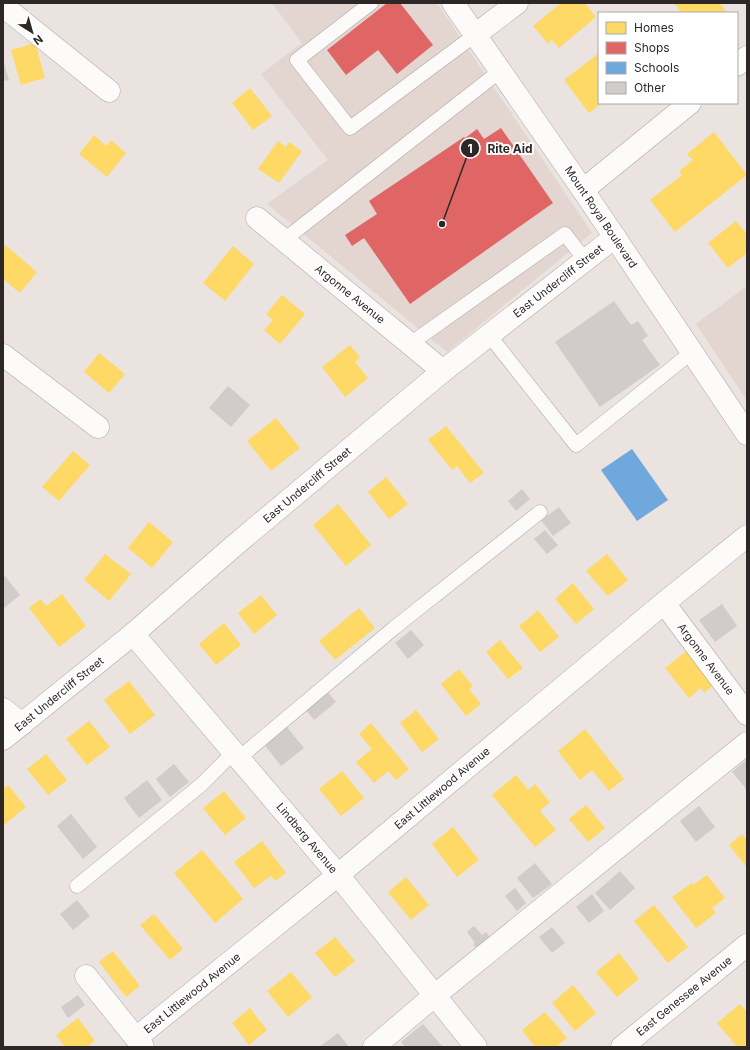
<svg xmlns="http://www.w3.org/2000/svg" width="750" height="1050" viewBox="0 0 750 1050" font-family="Inter,sans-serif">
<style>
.built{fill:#e3d5d0}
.homes{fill:#ffd966}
.shops{fill:#e06666}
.schools{fill:#6fa8dc}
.building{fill:#d1ccca}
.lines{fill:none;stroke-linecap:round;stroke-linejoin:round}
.service-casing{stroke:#aea8a6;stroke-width:15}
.minor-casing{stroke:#aea8a6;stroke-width:23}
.secondary-casing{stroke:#aea8a6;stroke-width:23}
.service{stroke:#fcfbfa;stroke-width:14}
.minor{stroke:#fcfbfa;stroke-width:22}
.secondary{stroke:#fcfbfa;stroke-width:22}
.labels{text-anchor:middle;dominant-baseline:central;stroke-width:4;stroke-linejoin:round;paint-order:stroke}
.street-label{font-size:11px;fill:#2d2827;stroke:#fff}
.leader{fill:none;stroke:#2d2827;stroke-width:1.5}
.callout-dot{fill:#2d2827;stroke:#fff;stroke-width:1.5}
.mark-label{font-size:12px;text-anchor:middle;font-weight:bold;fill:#fff}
.callout-label{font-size:12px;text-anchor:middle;font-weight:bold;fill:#2d2827;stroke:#fff;stroke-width:4;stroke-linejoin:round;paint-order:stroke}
</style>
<rect width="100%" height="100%" fill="#eae3e0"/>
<g class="built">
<polygon points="272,3 437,3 592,233 447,352 267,204 328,160 261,74 302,43"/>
<polygon points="747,286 747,400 696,324"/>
</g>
<g class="homes">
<polygon points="561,3 585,3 596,17 559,48 552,40 548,44 533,26"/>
<polygon points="674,3 720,3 727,13 682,13"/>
<polygon points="35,43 45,78 21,85 11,50"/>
<polygon points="599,53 599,103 602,103 589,113 564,80"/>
<polygon points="250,88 272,116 253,130 232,103"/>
<polygon points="714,132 747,175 675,232 650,200 682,175 679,171 693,160 687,154"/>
<polygon points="94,135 106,146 111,140 126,153 107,177 79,154"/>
<polygon points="278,141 286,147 289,142 302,151 279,183 258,169"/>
<polygon points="736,221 747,234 747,253 728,268 708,243"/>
<polygon points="5,245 37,272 20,293 3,279 3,247"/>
<polygon points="233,246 254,264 225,301 203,283"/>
<polygon points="282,295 305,314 280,344 264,330 273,320 266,314"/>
<polygon points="350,345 360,357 355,362 368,378 345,397 322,367"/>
<polygon points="99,353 125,374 109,393 84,372"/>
<polygon points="276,418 300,448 271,471 247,441"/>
<polygon points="446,426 484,473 470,483 457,466 452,470 428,440"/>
<polygon points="73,451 90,465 59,501 42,487"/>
<polygon points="386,477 408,504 389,519 368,492"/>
<polygon points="338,504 371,545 346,566 313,525"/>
<polygon points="149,522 173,542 152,568 128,548"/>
<polygon points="105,554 131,574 109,601 84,580"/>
<polygon points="607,554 628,580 608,596 586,571"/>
<polygon points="573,583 594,609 576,624 555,599"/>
<polygon points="62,594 86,626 59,647 29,608 41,599 46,606"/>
<polygon points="261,595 277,615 254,634 238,613"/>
<polygon points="359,608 375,628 335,660 319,641"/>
<polygon points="538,610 559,637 540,652 519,626"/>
<polygon points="224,623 241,645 216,665 199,644"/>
<polygon points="500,640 523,668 508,679 486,652"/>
<polygon points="689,649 716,683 704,693 701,688 689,698 665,668"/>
<polygon points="459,669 473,686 469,689 481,704 466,716 441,684"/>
<polygon points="129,681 155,715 130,734 104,700"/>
<polygon points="416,710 439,739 422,752 400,723"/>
<polygon points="89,721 110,747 87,765 66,739"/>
<polygon points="371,723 409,769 396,780 388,771 374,783 356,762 372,749 359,734"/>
<polygon points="585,729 624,779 609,791 592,770 580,780 558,751"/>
<polygon points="46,754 67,780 48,795 27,769"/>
<polygon points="342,771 364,798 341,816 319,789"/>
<polygon points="516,775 528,790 535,784 550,802 540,811 556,830 535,847 492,795"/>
<polygon points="8,785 26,807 3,826 3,789"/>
<polygon points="224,791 246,818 225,835 203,808"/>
<polygon points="586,805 605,828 588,842 569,819"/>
<polygon points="453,827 479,860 457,877 432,844"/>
<polygon points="742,834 747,840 747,868 729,845"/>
<polygon points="262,841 286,873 275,881 271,876 254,888 234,862"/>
<polygon points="202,850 243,899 215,923 174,873"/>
<polygon points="707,875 725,898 712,908 716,913 696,928 672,897 692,883 693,885"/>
<polygon points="406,877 429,905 411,920 388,892"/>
<polygon points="654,905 688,947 668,963 634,921"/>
<polygon points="154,914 183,949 170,960 140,925"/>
<polygon points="335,937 355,961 335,977 315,953"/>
<polygon points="113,951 140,986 126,997 99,962"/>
<polygon points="619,953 639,979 617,997 596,972"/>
<polygon points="291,972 312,997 288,1017 267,991"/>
<polygon points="573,985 596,1013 575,1031 552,1003"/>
<polygon points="740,1004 747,1012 747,1047 737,1047 717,1023"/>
<polygon points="250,1008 267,1030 249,1045 232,1023"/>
<polygon points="545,1012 567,1038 556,1047 535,1047 522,1030"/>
<polygon points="78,1018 95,1041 87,1047 65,1047 56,1035"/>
</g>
<g class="shops">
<polygon points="387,3 400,3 433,45 397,74 378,50 346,75 327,50"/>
<polygon points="501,128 553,203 410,304 364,238 352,246 345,235 377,214 369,201 464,137 465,138 477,129 484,139"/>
</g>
<polygon class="schools" points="632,449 668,500 637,521 601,470"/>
<g class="building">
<polygon points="3,60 9,80 3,81"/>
<polygon points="614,301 631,325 638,321 648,336 642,340 660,365 600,407 555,342"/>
<polygon points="228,386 250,405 231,427 209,408"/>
<polygon points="522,489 530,499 516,511 508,501"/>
<polygon points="559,507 571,523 553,536 541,520"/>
<polygon points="545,530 558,545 547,554 534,539"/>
<polygon points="5,576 20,595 3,609 3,578"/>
<polygon points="722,604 737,626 715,642 699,620"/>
<polygon points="411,630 424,645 408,659 395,643"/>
<polygon points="327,691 336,702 314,720 305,709"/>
<polygon points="286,726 304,748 281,766 264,744"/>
<polygon points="747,759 747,790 732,772"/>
<polygon points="174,764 189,782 170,797 156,779"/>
<polygon points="147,780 162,800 139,818 124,798"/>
<polygon points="699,806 715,827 696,842 680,821"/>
<polygon points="71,814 97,847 83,859 57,826"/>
<polygon points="535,863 552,884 533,898 517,878"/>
<polygon points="620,871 635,888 610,910 595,893"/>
<polygon points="515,888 526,903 517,911 505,896"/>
<polygon points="592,894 604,911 589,923 576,907"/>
<polygon points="77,900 90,916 73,930 60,914"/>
<polygon points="474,926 482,935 486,932 492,940 478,950 473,944 475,943 467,932"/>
<polygon points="552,927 565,943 552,953 539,937"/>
<polygon points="78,995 85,1005 68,1018 61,1007"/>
<polygon points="423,1024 442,1046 441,1047 405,1047 401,1042"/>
<polygon points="338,1033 349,1047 319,1047"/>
</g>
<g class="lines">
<g class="service-casing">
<g id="service">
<polyline points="371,3 297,60 350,128 475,35"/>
<polyline points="284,240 500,71"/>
<polyline points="489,335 576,445 692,352"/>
<polyline points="410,344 565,234 585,260"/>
<polyline points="239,758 394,628 540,512"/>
<polyline points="77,886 201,785 234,752"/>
</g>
</g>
<g class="minor-casing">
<g id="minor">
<polyline points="3,6 109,91"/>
<polyline points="475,35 517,3"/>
<polyline points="737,65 747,57"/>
<polyline points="583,190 690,103"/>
<polyline points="257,218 443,371"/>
<polyline points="3,355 98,427"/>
<polyline points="664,603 747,714"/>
<polyline points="133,634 338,875 476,1047"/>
<polyline points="3,709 22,724"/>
<polyline points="3,739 133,634 235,545 443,371 615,237"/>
<polyline points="86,976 143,1047"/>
<polyline points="136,1038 338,875 664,603 747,536"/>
<polyline points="374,1047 434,996 747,743"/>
<polyline points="622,1047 747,945"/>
</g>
</g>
<g class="secondary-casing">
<polyline id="secondary" points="453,3 583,190 747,434"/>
</g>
<use href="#service" class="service"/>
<use href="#minor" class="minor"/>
<use href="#secondary" class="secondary"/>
</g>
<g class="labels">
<g class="street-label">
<text transform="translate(601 217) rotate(56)">Mount Royal Boulevard</text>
<text transform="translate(558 281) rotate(-38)">East Undercliff Street</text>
<text transform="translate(350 294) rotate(39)">Argonne Avenue</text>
<text transform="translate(307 485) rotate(-40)">East Undercliff Street</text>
<text transform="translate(706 659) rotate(53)">Argonne Avenue</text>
<text transform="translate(59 694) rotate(-39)">East Undercliff Street</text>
<text transform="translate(442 788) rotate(-40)">East Littlewood Avenue</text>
<text transform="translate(307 838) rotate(50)">Lindberg Avenue</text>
<text transform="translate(192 993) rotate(-39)">East Littlewood Avenue</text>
<text transform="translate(684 996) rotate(-39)">East Genessee Avenue</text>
</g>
</g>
<path class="leader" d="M442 224L470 148"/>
<g class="callout-dot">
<circle cx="442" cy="224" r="4"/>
<circle cx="470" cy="148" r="10"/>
</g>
<g class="mark-label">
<text x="470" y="153">1</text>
</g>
<g class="callout-label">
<text x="510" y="153">Rite Aid</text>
</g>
<rect width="750" height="1050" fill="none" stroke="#2d2827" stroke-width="8"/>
<rect x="598" y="12" width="140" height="92" fill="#ffffff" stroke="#aba9a9"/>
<rect x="606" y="22" width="20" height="12" fill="#ffd966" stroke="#aba9a9"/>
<text x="634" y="32" font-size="12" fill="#2d2827">Homes</text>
<rect x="606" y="42" width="20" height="12" fill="#e06666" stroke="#aba9a9"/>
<text x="634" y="52" font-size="12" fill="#2d2827">Shops</text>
<rect x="606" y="62" width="20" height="12" fill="#6fa8dc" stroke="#aba9a9"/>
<text x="634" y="72" font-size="12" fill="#2d2827">Schools</text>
<rect x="606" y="82" width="20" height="12" fill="#d1ccca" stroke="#aba9a9"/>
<text x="634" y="92" font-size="12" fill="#2d2827">Other</text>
<g transform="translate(32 32) rotate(143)" stroke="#ffffff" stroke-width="3" paint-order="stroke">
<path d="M0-3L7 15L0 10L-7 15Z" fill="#2d2827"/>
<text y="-6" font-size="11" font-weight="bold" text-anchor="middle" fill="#2d2827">N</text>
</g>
</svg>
